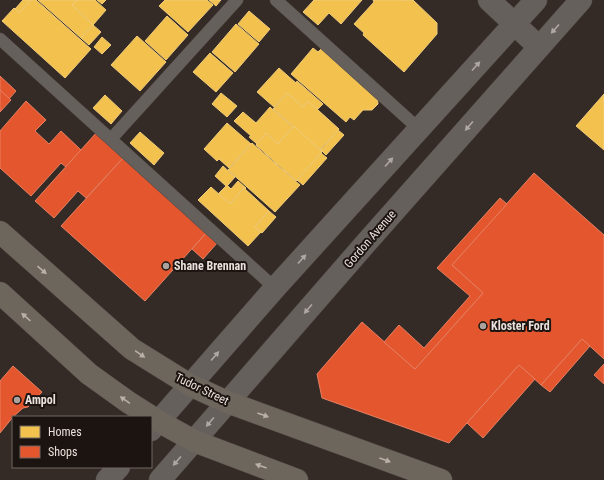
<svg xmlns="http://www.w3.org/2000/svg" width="604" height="480" viewBox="0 0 604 480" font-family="'Roboto Condensed',sans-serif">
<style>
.homes{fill:#f2c14e;stroke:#f0cb79}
.shops{fill:#e4572e;stroke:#e68062}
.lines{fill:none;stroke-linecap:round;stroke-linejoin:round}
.lane-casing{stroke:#514945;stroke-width:13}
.street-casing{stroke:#514945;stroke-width:23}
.secondary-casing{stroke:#514945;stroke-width:23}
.primary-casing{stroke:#514945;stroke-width:23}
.lane{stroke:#66605d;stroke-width:12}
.street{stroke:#66605d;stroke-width:22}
.secondary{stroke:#66605d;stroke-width:22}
.primary{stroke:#6d665d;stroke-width:22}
.oneway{fill:#afa7a3}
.oneway2{fill:#b9b0a9}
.poi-dot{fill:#aba19d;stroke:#1b1411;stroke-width:1.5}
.labels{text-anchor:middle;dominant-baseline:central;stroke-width:4;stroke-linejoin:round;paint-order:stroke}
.street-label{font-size:12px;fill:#ebe1dc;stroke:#1b1411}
.poi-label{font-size:12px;font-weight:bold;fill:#ebe1dc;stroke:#1b1411;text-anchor:start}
</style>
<rect width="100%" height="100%" fill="#342b27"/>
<g class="homes">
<polygon points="23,0 31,0 19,13 15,9"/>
<polygon points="31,0 36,0 91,49 65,78 2,21 14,8 19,13"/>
<polygon points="38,0 77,0 72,5 93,25 81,38"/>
<polygon points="77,0 95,0 106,10 93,25 72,5"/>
<polygon points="97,0 106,0 102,4"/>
<polygon points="165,0 207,0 213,5 188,32 159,6"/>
<polygon points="209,0 221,0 216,6"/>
<polygon points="314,0 362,0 341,24 329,13 318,25 303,12"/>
<polygon points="373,0 403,0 404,1 405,0 413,0 437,23 437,34 404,72 363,35 364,33 354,24 374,2"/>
<polygon points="249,11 270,29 259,42 238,24"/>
<polygon points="167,16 188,35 166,60 145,41"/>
<polygon points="236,24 259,44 235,72 212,52"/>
<polygon points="93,25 101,32 89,45 81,38"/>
<polygon points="137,36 166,62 140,91 111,65"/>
<polygon points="102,37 111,45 102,54 94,47"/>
<polygon points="313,48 318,52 322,48 377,96 378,104 372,110 363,110 354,120 350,117 346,122 291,74"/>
<polygon points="210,53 233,73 216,92 193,72"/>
<polygon points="279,68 296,83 297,81 323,104 317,110 308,101 303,107 287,93 274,107 257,92"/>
<polygon points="221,93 237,106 227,117 212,104"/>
<polygon points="287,93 303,107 308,101 339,129 320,150 273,109"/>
<polygon points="604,94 604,150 576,126"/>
<polygon points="105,95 122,111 111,124 93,108"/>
<polygon points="270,107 293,127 278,144 266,133 257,144 249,137 251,136 234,121 243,112 256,123"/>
<polygon points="227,123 251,144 229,168 219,159 217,161 204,149"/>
<polygon points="294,126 322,152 296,181 256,145 266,133 278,144"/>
<polygon points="338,130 344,135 326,155 321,150"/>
<polygon points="140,132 164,153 154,165 130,143"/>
<polygon points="252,143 300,185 275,212 228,170"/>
<polygon points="321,153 327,158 303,185 297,180"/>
<polygon points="223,166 235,177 228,185 226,186 215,176"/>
<polygon points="238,181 246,188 245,189 244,188 230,204 218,194 227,185 231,189"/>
<polygon points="211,187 230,204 244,188 269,211 255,227 261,232 248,246 198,200"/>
<polygon points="269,211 276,217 262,233 255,227"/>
</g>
<g class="shops">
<polygon points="0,76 16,91 9,99 0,90"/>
<polygon points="0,90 11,100 0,112"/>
<polygon points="26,101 46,120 35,131 49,144 61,131 81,150 66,167 61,163 31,196 0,168 0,131"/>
<polygon points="97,132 124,157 86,198 78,191 54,218 35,201"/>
<polygon points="124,157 207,232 145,301 61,226"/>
<polygon points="534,173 604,235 604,359 582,339 541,385 519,365 449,443 322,398 317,374 362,322 415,369 483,293 452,265"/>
<polygon points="500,198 507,204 452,265 483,293 415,369 384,342 399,325 424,348 470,296 437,268"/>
<polygon points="207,232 218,242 203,259 192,249"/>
<polygon points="582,339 590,346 550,392 541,385"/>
<polygon points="604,364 604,384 594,375"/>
<polygon points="519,365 535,379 483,438 467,423"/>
<polygon points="13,366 42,392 28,407 23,408 13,417 0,433 0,381"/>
</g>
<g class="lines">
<g class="lane-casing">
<g id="lane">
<polyline points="276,0 419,129"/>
<polyline points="0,39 275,288"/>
<polyline points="111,139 237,0"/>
</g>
</g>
<g class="street-casing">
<polyline id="street" points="489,0 539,47"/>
</g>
<g class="secondary-casing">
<g id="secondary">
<polyline points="151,430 275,288 536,0"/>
<polyline points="107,480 119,467"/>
<polyline points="160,480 366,243 581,0"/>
</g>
</g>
<g class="primary-casing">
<g id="primary">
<polyline points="0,232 132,349 190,385 227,402 441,480"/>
<polyline points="0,293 89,374 128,402 158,421 194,441 297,480"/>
</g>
</g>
<use href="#lane" class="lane"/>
<use href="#street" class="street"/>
<use href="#secondary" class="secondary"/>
<use href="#primary" class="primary"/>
</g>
<defs><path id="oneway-solid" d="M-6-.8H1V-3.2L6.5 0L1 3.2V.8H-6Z"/></defs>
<g class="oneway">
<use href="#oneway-solid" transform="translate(555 29) rotate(132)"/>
<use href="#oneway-solid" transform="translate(476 66) rotate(-48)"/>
<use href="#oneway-solid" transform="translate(469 126) rotate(131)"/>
<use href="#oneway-solid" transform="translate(389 162) rotate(-48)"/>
<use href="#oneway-solid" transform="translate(302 259) rotate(-48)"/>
<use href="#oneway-solid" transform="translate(308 309) rotate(131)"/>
<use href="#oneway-solid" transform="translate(215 356) rotate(-49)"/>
<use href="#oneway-solid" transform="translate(210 422) rotate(130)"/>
<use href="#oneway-solid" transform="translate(177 461) rotate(131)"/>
</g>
<g class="oneway2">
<use href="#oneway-solid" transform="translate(42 270) rotate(41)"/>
<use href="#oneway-solid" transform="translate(26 317) rotate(-138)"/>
<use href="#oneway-solid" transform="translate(140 354) rotate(34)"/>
<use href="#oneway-solid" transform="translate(125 400) rotate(-145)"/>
<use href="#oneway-solid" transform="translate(263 415) rotate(20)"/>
<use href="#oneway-solid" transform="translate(385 460) rotate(20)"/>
<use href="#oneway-solid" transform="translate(261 466) rotate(-160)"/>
</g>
<g class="poi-dot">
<circle cx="166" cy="266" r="4"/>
<circle cx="483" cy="326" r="4"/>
<circle cx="17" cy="400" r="4"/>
</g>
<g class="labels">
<g class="street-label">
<text transform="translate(370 239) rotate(-49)">Gordon Avenue</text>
<text transform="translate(202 389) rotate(26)">Tudor Street</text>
</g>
<g class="poi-label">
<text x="174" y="266">Shane Brennan</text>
<text x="491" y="326">Kloster Ford</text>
<text x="25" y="400">Ampol</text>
</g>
</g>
<rect x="12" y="416" width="140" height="52" fill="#1b1411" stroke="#6e6662"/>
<rect x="20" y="426" width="20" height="12" fill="#f2c14e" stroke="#6e6662"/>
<text x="48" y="436" font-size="12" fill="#ebe1dc">Homes</text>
<rect x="20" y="446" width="20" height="12" fill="#e4572e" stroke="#6e6662"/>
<text x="48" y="456" font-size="12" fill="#ebe1dc">Shops</text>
</svg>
